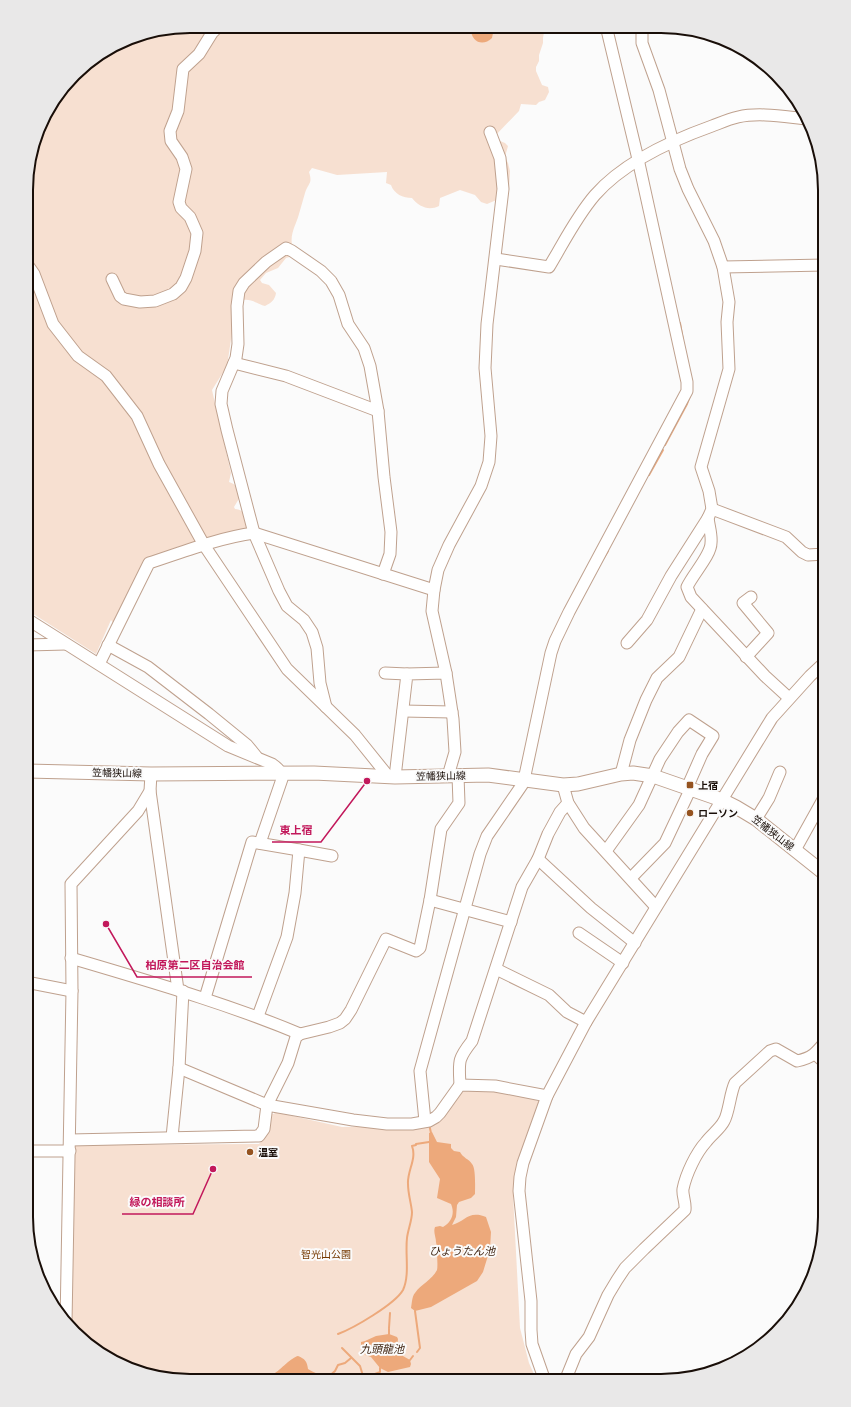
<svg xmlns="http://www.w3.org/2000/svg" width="851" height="1407" viewBox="0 0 851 1407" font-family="'DejaVu Sans','Noto Sans JP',sans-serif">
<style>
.green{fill:#f7e0d1}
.water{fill:#eda97b}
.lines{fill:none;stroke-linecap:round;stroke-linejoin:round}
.stream{stroke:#eda97b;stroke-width:2}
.minor-casing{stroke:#bfa18e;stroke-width:13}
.major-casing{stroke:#bfa18e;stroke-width:15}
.minor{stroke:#fff;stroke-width:11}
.major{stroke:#fff;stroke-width:13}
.poi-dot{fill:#955320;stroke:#fbfbfb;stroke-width:1.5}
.labels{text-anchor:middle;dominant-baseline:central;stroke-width:4;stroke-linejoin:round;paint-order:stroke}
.street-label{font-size:10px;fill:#190e08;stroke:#fbfbfb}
.poi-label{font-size:10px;font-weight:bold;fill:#190e08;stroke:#fbfbfb;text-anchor:start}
.park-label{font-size:10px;fill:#753900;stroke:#fbfbfb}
.water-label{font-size:11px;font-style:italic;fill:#3f2310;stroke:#fbfbfb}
.rim{fill:none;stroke:#190e08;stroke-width:2}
.leader{fill:none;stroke:#c2185b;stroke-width:1.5}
.callout-dot{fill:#c2185b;stroke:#fbfbfb;stroke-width:1.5}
.callout-label{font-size:11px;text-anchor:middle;font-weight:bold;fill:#c2185b;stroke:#fbfbfb;stroke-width:4;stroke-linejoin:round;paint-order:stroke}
</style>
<rect width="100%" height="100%" fill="#fbfbfb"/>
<g class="green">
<path d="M 190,26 L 545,27 L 543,38 L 543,43 L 539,55 L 539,61 L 536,67 L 536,71 L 542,85 L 548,87 L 549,92 L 545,100 L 539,102 L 536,105 L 521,104 L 519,111 L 493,138 L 505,143 L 508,146 L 505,157 L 508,163 L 510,171 L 509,191 L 506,196 L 487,204 L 481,202 L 475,195 L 460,190 L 440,198 L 439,206 C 429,211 419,207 412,198 C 403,198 394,194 391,185 L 386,183 L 387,172 L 337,175 L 312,168 L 309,172 C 313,184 308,183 305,193 C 303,200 301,207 299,214 C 296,225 290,233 292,245 L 297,247 L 303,253 L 286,258 L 278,268 L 266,273 L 260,280 L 262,283 L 269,285 L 276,293 C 275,300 271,303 265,306 C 258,304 251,299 244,300 L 236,310 L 235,330 L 232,333 L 227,366 L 212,390 L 231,473 L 229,482 C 236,484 239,489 240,497 L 234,507 L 235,509 C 245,510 247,516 249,525 L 246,532 L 226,532 L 218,539 L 206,538 L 200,543 L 155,557 L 114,624 L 111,620 L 96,654 L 27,610 L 27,169 L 43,117 L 82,67 L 127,38 Z"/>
<polygon points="464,1090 501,1092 539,1101 518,1170 513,1195 520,1328 529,1363 537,1381 169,1380 127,1369 90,1347 70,1327 75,1145 259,1144 268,1131 269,1113 274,1114 275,1112 342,1127 415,1126 435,1123 458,1091"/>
</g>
<g class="water">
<path d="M 474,27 L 491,27 L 493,33 L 492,38 C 483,47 471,42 471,29 Z"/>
<path d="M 432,1132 L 437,1142 L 451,1144 L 451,1148 L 454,1151 L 460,1152 C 463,1158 469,1159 472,1164 C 476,1168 475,1188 475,1194 L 471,1198 L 459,1202 L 457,1205 L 456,1217 L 452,1225 C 465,1222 468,1210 486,1217 L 491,1232 L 490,1249 L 483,1272 L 477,1281 L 431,1307 L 415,1311 L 411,1308 C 412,1303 412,1296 415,1293 C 421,1284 432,1280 437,1270 C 438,1267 437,1247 436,1242 C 436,1237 433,1232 435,1227 L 440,1226 L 443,1227 C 452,1222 455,1213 451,1204 L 437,1198 L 440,1179 L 429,1162 L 429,1133 Z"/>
<polygon points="389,1334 397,1337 398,1339 397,1348 403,1356 410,1360 411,1364 410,1367 388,1372 380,1368 371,1357 365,1355 361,1347 361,1342 365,1341 376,1336"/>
<path d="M 298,1356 C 305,1359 307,1361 308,1369 C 315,1374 320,1373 326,1379 L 325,1380 L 288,1380 L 285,1377 L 276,1378 L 276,1380 L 260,1380 C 265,1376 270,1376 275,1373 C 280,1370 292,1357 298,1356 Z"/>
</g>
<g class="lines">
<g class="stream">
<polyline points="680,323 683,341"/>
<polyline points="665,445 687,404 690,396"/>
<polyline points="649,475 663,450"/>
<polyline points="603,559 608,551"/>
<polyline points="429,1124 431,1133"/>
<polyline points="416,1144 429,1142"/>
<polyline points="415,1311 420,1348 417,1352"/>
<polyline points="389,1328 390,1313"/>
<path d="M 338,1334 C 354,1328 395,1304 403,1290 C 410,1275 405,1254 407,1238 C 408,1229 412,1221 412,1212 C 411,1202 408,1194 408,1184 C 407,1171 417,1159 412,1146 L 416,1145"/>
<polyline points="389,1334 389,1329"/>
<polyline points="342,1348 360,1366 364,1379"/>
<polyline points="410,1360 413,1356"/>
<polyline points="370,1376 380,1372 380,1368"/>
<polyline points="326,1379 335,1371 338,1365 345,1363 351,1358"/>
</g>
<g class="minor-casing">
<g id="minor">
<path d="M 496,259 L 549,267 C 563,244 576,217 595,195 C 624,162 670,141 712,126 C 720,123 729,119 738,117 C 760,112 786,117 808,119"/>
<polyline points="27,264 34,274 53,324 78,356 106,376 137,416 159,464 204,545 287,669 355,735 388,776"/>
<polyline points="723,267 825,265"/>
<polyline points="112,279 120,296 124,299 140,302 155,301 173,294 181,287 186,278 195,251 197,233 190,217 181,208 179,202 186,169 182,157 171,141 170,131 178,111 183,69 199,54 212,33 219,26"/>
<polyline points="234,363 286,376 378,411"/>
<polyline points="712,509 786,537 802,552 808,555 825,554"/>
<path d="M 708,518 C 709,526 712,535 711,543 C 711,555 693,574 687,587 L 691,597 L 765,676 L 789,698"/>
<path d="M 27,619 L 228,746 L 272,764 C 279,769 281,771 282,779 L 260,843"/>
<polyline points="627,643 647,620 671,576 708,518 712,509 709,491 701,467 729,369 727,322 729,302 723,267 714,241 688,189 680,169 659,90 642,43 642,27"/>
<polyline points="27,645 66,644"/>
<polyline points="108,645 148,667 209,714 247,745 256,756"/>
<polyline points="746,657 768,633 743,603 751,597"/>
<path d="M 99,664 L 149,563 C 183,552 218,538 254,533 L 434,590"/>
<polyline points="385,673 407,674"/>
<polyline points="446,673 432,611 434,590 438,570 449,545 481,486 489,462 491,436 485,368 487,324 503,189 500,158 490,132"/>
<polyline points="326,707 320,683 317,648 312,632 304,620 287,606 279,591 254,533 227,430 221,404 222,391 236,358 238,344 237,306 239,291 244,283 266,262 286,248 292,251 321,271 331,281 339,295 348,324 364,348 370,366 378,411 384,477 391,532 390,554 383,574"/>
<polyline points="403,711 452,712"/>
<polyline points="27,749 27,726"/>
<polyline points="621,774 630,740 646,700 657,678 679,657 702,609"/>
<polyline points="395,777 407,674 446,673 453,719 455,752 448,776"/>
<polyline points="563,785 568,803 584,828 656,907"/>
<polyline points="150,791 178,990"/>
<polyline points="756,819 769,798 780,772"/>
<polyline points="299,850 332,856"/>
<polyline points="795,850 825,796"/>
<polyline points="606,851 639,805 660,759 678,732 689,720 713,736 702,754 687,788"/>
<polyline points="538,859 591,908 635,943"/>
<polyline points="631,878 665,843 690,790"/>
<polyline points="430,900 511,922"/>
<polyline points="579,933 623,963"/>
<path d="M 71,958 C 148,981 226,1003 300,1034"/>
<polyline points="496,969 549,995 567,1012 586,1022"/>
<polyline points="26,982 72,991"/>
<polyline points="205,998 252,842 299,850 295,893 287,937 258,1016"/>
<polyline points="815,1054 825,1063"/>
<polyline points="179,1068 267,1105 288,1063 296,1037 300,1034 329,1027 340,1023 345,1019 351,1010 386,939 416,951 420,948 430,900 441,829 459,803 458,776"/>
<path d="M 460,1085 C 459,1062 457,1060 472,1041 L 522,887 L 538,859 L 548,834 L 560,812 L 568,803"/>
<polyline points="425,1121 420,1071 480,854 487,836 522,785 524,780 551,653 555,641 569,612 687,391 687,382 638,159 607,30 607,27"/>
<polyline points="172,1137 179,1068 183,991"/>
<polyline points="70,1140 259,1136 264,1129 267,1105 353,1120 387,1124 412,1124 429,1121 436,1117 440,1113 460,1085 495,1086 547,1096"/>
<polyline points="26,1151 70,1151"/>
<polyline points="66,1323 72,991 71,884 138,811 150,791 151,774"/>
<polyline points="545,1381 532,1344 531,1330 531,1301 519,1191 520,1177 523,1163 547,1096 586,1022 772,718 810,676 825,662"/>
<path d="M 565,1381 L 576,1354 L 589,1337 L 608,1295 L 617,1280 L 625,1268 L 644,1249 L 685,1210 C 686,1202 682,1195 683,1189 C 686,1174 696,1153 706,1142 C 711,1135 720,1129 724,1121 C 729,1113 730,1093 735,1083 L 770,1051 L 776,1049 L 797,1061 C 812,1058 816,1053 825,1042"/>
</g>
</g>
<g class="major-casing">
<polyline id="major" points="27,771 151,774 314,773 395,777 488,775 563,785 578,784 621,774 633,773 653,776 722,800 736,807 756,819 825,874"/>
</g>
<use href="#minor" class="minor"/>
<use href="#major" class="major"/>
</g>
<g class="poi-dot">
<rect x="686" y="781" width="8" height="8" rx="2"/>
<circle cx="690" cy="813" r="4"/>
<circle cx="250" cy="1152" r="4"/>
</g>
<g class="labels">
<g class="street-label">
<text transform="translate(117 773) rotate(1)">笠幡狭山線</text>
<text transform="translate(441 776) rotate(-1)">笠幡狭山線</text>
<text transform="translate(773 833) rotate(38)">笠幡狭山線</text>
</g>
<g class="poi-label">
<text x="698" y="785">上宿</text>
<text x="698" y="813">ローソン</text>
<text x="258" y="1152">温室</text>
</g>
<g class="park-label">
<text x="326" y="1254">智光山公園</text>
</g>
<g class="water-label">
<text x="462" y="1251">ひょうたん池</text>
<text x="382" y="1349">九頭龍池</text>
</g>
</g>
<path d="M0 0H851V1407H0ZM190 33H661A157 157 0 0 1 818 190V1217A157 157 0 0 1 661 1374H190A157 157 0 0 1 33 1217V190A157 157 0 0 1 190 33Z" fill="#e9e8e8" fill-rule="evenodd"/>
<path class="rim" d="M190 33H661A157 157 0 0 1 818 190V1217A157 157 0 0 1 661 1374H190A157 157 0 0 1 33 1217V190A157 157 0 0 1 190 33Z"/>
<path class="leader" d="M367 781L321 842H272M106 924L137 977H252M213 1169L193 1214H122"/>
<g class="callout-dot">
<circle cx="367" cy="781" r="4"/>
<circle cx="106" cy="924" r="4"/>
<circle cx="213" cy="1169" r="4"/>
</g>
<g class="callout-label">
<text x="296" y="834">東上宿</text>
<text x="195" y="969">柏原第二区自治会館</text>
<text x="157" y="1206">緑の相談所</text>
</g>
</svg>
